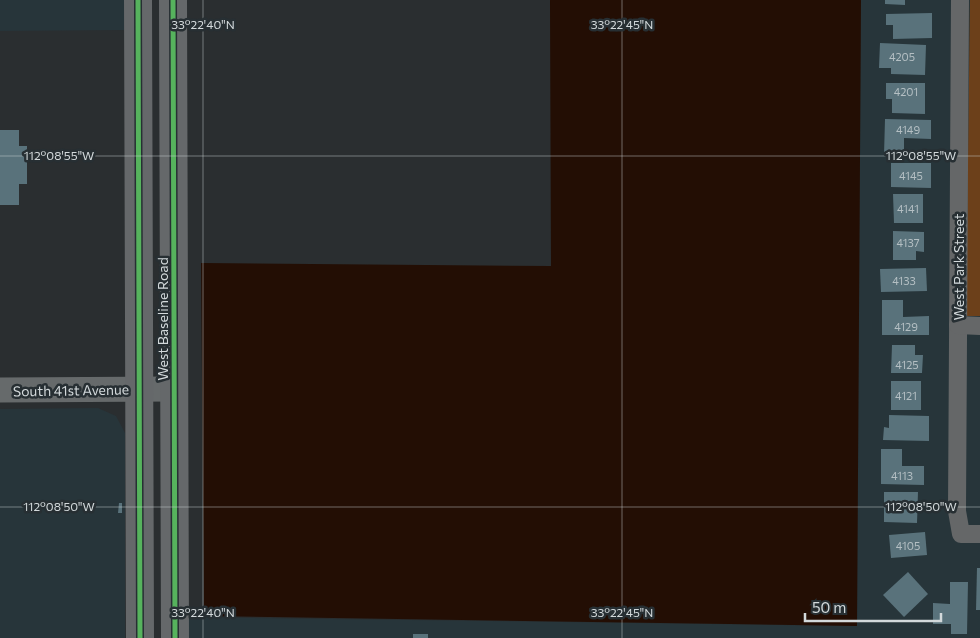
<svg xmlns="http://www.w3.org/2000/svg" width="980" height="638" viewBox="0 0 980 638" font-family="Commissioner,sans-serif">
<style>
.built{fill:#27353a}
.green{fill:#6c401a}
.water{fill:#230e04}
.building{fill:#59727b}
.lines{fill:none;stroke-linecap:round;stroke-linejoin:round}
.street{stroke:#656768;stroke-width:18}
.secondary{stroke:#666a6b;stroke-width:25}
.primary{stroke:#65686a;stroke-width:28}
.cycleway-casing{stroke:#272f33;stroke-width:8}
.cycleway{stroke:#56b35d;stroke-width:5}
.ticks{fill:none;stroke:#d3d9db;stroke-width:1;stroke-opacity:0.45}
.labels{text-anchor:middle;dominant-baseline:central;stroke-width:5;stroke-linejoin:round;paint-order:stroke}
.number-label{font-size:11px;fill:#b4bfc3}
.street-label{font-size:14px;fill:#d3d9db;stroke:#272f33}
.ticks-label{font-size:12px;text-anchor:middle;fill:#d3d9db;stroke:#272f33;stroke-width:5;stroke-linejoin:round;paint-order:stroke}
</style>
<rect width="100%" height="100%" fill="#2a2e30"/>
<g class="built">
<polygon points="0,0 124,0 124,30 0,31"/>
<polygon points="861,0 980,0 980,638 188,638 188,617 857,626"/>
<polygon points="98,408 116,416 125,433 125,638 0,638 0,409"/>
</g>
<polygon class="green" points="970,0 980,0 980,316 966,316"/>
<polygon class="water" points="550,0 861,0 857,626 204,616 201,263 551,266"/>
<g class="building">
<polygon points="885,0 905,0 905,5 885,4"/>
<polygon points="932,13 932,38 893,39 893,25 886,25 886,14"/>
<polygon points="880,43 926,45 925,75 891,74 891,68 879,68"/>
<polygon points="886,83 925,83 925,114 892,113 892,99 886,99"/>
<polygon points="885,119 931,120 931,139 904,138 904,155 884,155"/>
<polygon points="0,130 19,130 19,146 27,146 27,184 19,184 19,205 0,205"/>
<polygon points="891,163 931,163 931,188 891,187"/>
<polygon points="893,194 923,194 923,223 894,223"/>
<polygon points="893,231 924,232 924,252 916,251 916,260 893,260"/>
<polygon points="926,268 927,291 881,292 880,269"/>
<polygon points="882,300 903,300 903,317 929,316 929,335 882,335"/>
<polygon points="892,345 915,345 915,355 923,355 922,373 891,373"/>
<rect x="891" y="381" width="30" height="29"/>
<polygon points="889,415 929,416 929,441 883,440 884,427 889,428"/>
<polygon points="881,449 902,449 902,466 924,466 924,485 881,484"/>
<polygon points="884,492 918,492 917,523 884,522"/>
<polygon points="119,503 122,503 122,513 118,513"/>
<polygon points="925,532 927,555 891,558 889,535"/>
<polygon points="977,568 980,568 980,610 976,610"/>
<polygon points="908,572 928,594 904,617 883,595"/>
<polygon points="950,582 968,582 967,634 951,634 951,624 933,624 933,603 950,604"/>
<rect x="413" y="634" width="15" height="4"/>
</g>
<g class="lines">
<g class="street">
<polyline points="960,0 957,511 961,534 980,534"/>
<polyline points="958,325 980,326"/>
</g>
<polyline class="secondary" points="0,390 173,389"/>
<g class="primary">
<polyline points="138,0 140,638"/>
<polyline points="173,0 175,638"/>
</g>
<g class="cycleway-casing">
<g id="cycleway">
<polyline points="138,0 140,638"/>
<polyline points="173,0 175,638"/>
</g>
</g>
<use href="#cycleway" class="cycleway"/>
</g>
<path class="ticks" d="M 203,0 L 203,638M 622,0 L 622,638M 0,156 L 980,156M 0,507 L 980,507"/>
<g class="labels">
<g class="number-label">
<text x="902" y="56">4205</text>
<text x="906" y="91">4201</text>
<text x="908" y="129">4149</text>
<text x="911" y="175">4145</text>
<text x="908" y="208">4141</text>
<text x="908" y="242">4137</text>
<text x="904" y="280">4133</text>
<text x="906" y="326">4129</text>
<text x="907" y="364">4125</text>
<text x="906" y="395">4121</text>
<text x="902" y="475">4113</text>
<text x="908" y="545">4105</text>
</g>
<g class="street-label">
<text transform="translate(958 267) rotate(-90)">West Park Street</text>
<text transform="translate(162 319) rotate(-90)">West Baseline Road</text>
<text transform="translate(71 390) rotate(-1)">South 41st Avenue</text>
</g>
</g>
<g class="ticks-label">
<text x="203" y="29">33°22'40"N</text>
<text x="622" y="29">33°22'45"N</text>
<text x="921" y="160">112°08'55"W</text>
<text x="59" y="160">112°08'55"W</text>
<text x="59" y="511">112°08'50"W</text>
<text x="921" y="511">112°08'50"W</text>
<text x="203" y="617">33°22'40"N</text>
<text x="622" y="617">33°22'45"N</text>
</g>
<path d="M805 613v8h136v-8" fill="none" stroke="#d3d9db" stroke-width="2.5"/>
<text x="812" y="613" font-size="15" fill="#d3d9db" stroke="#272f33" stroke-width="4" paint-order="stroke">50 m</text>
</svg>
